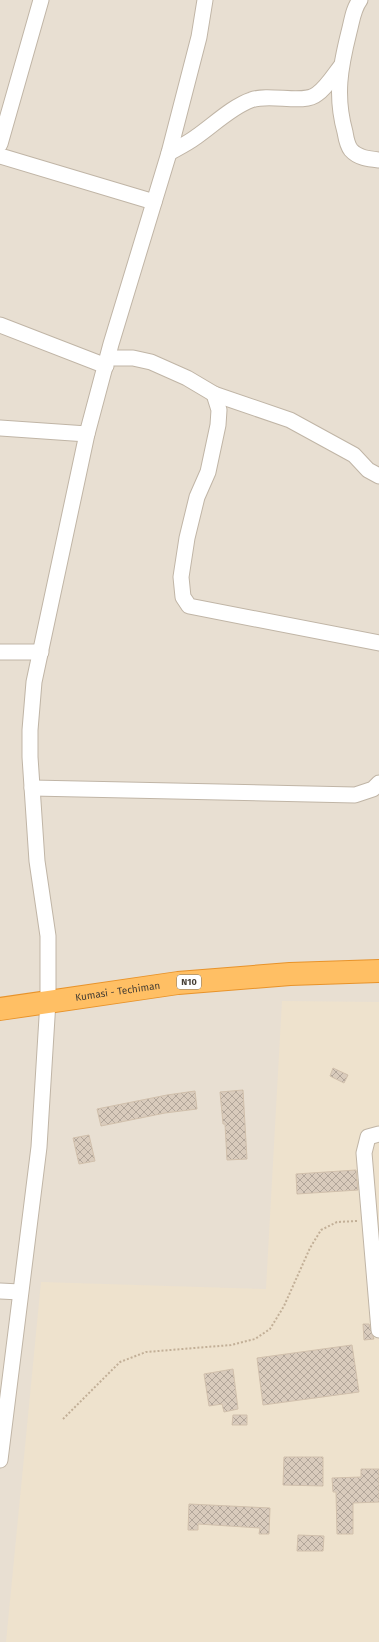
<svg xmlns="http://www.w3.org/2000/svg" width="379" height="1642" viewBox="0 0 379 1642" font-family="'Fira Sans',sans-serif">
<style>
.residential{fill:#e8dfd2}
.education{fill:#eee2cd}
.building{fill:url(#building-cross-hatch);stroke:#d1c0ac}
.lines{fill:none;stroke-linecap:round;stroke-linejoin:round}
.minor-casing{stroke:#c0b5a6;stroke-width:17}
.highway-casing{stroke:#e8932a;stroke-width:24}
.path{stroke:#c2af97;stroke-width:2;stroke-dasharray:2 2;stroke-linecap:butt}
.minor{stroke:#fff;stroke-width:15}
.highway{stroke:#ffbf64;stroke-width:22}
.labels{text-anchor:middle;dominant-baseline:central;stroke-width:4;stroke-linejoin:round;paint-order:stroke}
.shield{fill:#fff;stroke:#7e7871;stroke-width:1}
.shield-label{font-size:9px;font-weight:bold;fill:#463e34}
.street-label{font-size:10px;fill:#463e34;stroke:#fff}
</style>
<defs>
<pattern id="building-cross-hatch" width="8" height="8" patternUnits="userSpaceOnUse"><rect width="8" height="8" fill="#d9cbbc"/><path d="M0 0l8 8M0 8l8-8" fill="none" stroke="#b2a69a"/></pattern>
</defs>
<rect width="100%" height="100%" fill="#f4eee4"/>
<rect class="residential" x="0" y="0" width="379" height="1642"/>
<polygon class="education" points="282,1001 379,1002 379,1642 6,1642 41,1282 266,1289"/>
<g class="building">
<polygon points="333,1068 348,1075 344,1083 330,1076"/>
<polygon points="243,1090 247,1159 227,1160 225,1124 223,1124 220,1092"/>
<polygon points="195,1091 197,1109 165,1113 101,1126 97,1109 167,1095"/>
<polygon points="89,1135 95,1161 79,1164 73,1138"/>
<polygon points="356,1170 358,1190 297,1194 296,1174"/>
<polygon points="363,1324 369,1324 374,1339 364,1340"/>
<polygon points="352,1345 359,1392 263,1405 257,1358"/>
<polygon points="233,1369 238,1409 224,1412 222,1404 209,1406 204,1374"/>
<polygon points="233,1415 247,1415 247,1425 232,1425"/>
<polygon points="284,1457 323,1457 323,1486 283,1485"/>
<polygon points="361,1469 379,1469 379,1502 353,1503 353,1534 337,1534 336,1492 333,1492 332,1478 361,1477"/>
<polygon points="189,1504 270,1508 269,1534 259,1534 260,1528 198,1524 198,1530 188,1530"/>
<polygon points="298,1535 324,1536 323,1551 297,1551"/>
</g>
<g class="lines">
<g class="minor-casing">
<g id="minor">
<path d="M 360,0 C 353,9 352,21 349,32 C 340,68 335,96 345,132 C 346,138 347,145 351,150 C 358,158 369,159 379,160"/>
<polyline points="0,144 41,0"/>
<path d="M 169,153 C 178,148 188,143 196,137 C 212,126 233,106 251,100 C 270,93 304,105 317,94 C 326,88 334,75 341,66"/>
<polyline points="0,156 154,202"/>
<polyline points="0,325 106,366"/>
<polyline points="108,358 133,358 151,362 187,378 214,394 290,420 354,455 368,470 379,476"/>
<polyline points="214,394 219,410 218,425 208,472 197,497 187,538 181,577 183,597 189,606 379,643"/>
<polyline points="0,428 87,434"/>
<polyline points="0,652 41,652"/>
<polyline points="32,788 355,795 373,789 379,783"/>
<polyline points="379,1134 368,1137 364,1153 379,1330"/>
<polyline points="0,1291 20,1292"/>
<polyline points="0,1460 39,1147 48,1001 48,936 37,861 30,757 30,730 34,682 87,434 111,344 169,153 199,37 205,0"/>
</g>
</g>
<g class="highway-casing">
<g id="highway">
<path id="s1" d="M 0,1009 L 178,983 L 290,974 L 379,971"/>
</g>
</g>
<polyline class="path" points="63,1419 120,1362 146,1352 231,1345 255,1339 270,1329 284,1306 310,1248 321,1230 337,1222 357,1221"/>
<use href="#minor" class="minor"/>
<use href="#highway" class="highway"/>
</g>
<g class="labels">
<rect class="shield" x="177" y="975" width="24" height="14" rx="3"/>
<g class="shield-label">
<text x="189" y="982">N10</text>
</g>
<g class="street-label">
<text stroke="none"><textPath href="#s1" startOffset="119">Kumasi - Techiman</textPath></text>
</g>
</g>
</svg>
